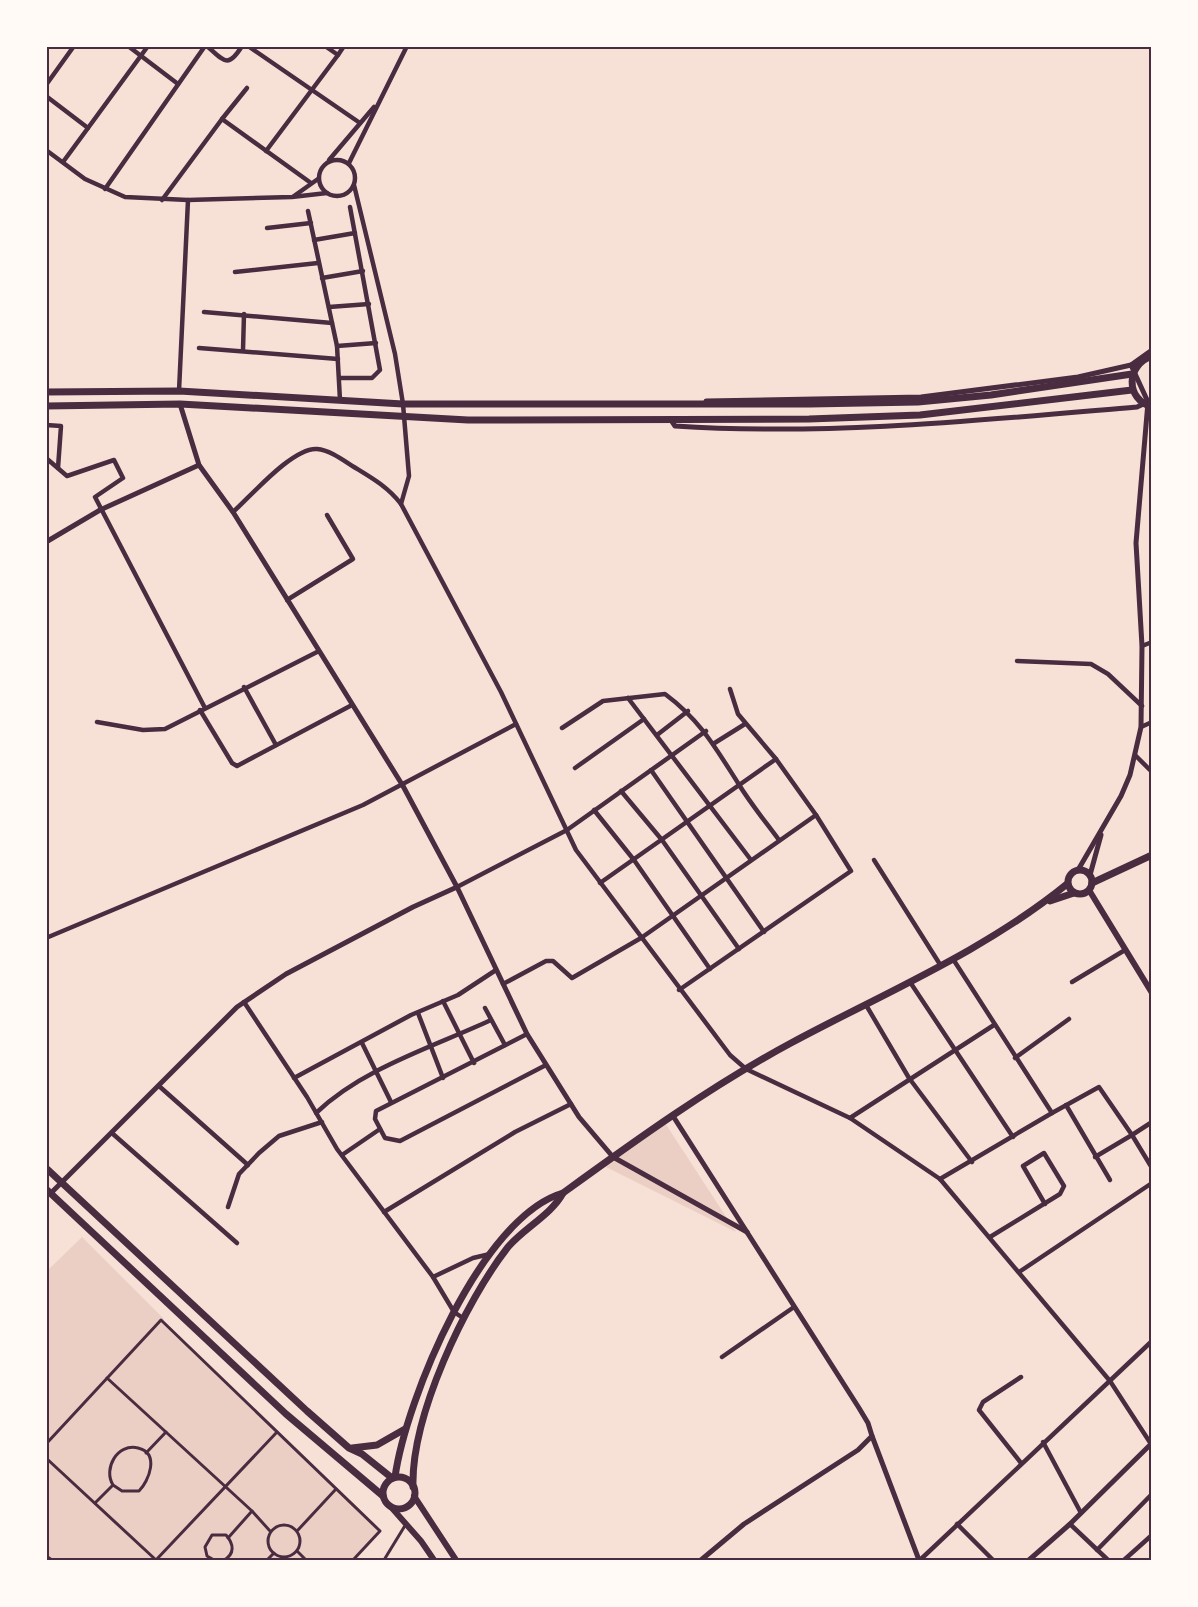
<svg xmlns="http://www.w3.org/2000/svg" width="1198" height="1607" viewBox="0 0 1198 1607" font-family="Raleway,sans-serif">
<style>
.green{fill:#ebcfc5}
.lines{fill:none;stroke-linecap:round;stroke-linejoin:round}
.pedestrian{stroke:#4a2c40;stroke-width:3}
.minor{stroke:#4a2c40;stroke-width:4.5}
.tertiary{stroke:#4a2c40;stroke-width:5}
.secondary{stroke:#4a2c40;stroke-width:6}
.primary{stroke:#4a2c40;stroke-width:7}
.neatline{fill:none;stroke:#4a2c40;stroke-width:2}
</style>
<rect width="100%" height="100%" fill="#f7e1d7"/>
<g class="green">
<polygon points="665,1123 736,1232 602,1165"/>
<polygon points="82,1237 164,1319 162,1321 380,1531 353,1560 47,1560 47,1271"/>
</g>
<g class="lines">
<g class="pedestrian">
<polyline points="107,1378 252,1511 270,1531"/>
<polyline points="46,1444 161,1320 380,1531 353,1560"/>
<polyline points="146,1453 166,1432"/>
<polyline points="46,1458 156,1560"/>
<path d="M 95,1503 L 113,1485 C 103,1469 117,1443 138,1448 C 160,1453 149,1481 139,1491 L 122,1491 L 113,1485"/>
<circle cx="284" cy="1541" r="16"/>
<polyline points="298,1530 336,1489"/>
<polyline points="228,1538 252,1511"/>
<polyline points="298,1552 306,1560"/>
<polyline points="46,1556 52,1560"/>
<polyline points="156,1560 277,1432"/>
<path d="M 214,1560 L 207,1556 L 205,1547 L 212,1535 L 226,1535 C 234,1544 235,1554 224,1560"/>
<polyline points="267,1560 274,1553"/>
<polyline points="384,1560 406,1524"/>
</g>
<g class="minor">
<polyline points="128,46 178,84"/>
<path d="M 207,46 C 224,61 228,69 242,46"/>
<polyline points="248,46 360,123"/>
<polyline points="325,46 338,55 344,46"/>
<polyline points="46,85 74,46"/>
<polyline points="46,96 88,128 148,46"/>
<polyline points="222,119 247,88"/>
<polyline points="46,150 85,179 125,197 188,200 292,197 327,193"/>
<polyline points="266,151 338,55"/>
<circle cx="337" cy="178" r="18"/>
<polyline points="329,160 374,107"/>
<polyline points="63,162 88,128"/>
<polyline points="349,163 407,46"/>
<polyline points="354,185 395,354 403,404 409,476 401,504"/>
<polyline points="105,189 205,46"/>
<polyline points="294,196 318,179"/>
<polyline points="162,200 222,119 311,183"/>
<polyline points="308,211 337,346 340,400"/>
<polyline points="267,228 311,223"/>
<polyline points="314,240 355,233"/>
<polyline points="235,272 318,263"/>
<polyline points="322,278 363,271"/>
<polyline points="329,307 369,304"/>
<polyline points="204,312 332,323"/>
<polyline points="337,346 376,343"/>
<polyline points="199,348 338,359"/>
<polyline points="243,350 244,314"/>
<polyline points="340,378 372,378 380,370 350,207"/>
<polyline points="179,391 188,200"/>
<polyline points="46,425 61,426 58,468"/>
<polyline points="46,458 67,476 114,460 123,478 95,497 205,708"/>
<path d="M 233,512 C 251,496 293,447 317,449 C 330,450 343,460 354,467 C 372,478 388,487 401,504 L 501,692 L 576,850 L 730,1055 L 746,1069 L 850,1118 L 940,1179 L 1110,1381 L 1151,1444"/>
<polyline points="287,600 353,559 327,515"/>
<polyline points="1142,646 1152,642"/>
<polyline points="1017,661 1091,664 1108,674 1142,706"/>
<polyline points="244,687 276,745"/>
<polyline points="730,689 738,714 776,759"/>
<polyline points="628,698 751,860"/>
<polyline points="200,710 232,763 237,766 352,705"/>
<polyline points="97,722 143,730 165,729 319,651"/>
<polyline points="1141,727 1152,722"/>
<path d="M 562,728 L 603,701 L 665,694 C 700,720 715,747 738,783 C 750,803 765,821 779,840"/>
<polyline points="657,735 688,711"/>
<polyline points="713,744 745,724"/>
<polyline points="1136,756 1152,772"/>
<polyline points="575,768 644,719"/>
<polyline points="651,770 764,932"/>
<polyline points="621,791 662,840 739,949"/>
<polyline points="594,810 634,860 710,969"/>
<polyline points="874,860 941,966"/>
<polyline points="600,883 776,759 816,815"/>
<polyline points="457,887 567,830 706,731"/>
<polyline points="46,938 363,805 516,724"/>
<polyline points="910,982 1013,1137"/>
<polyline points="1072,982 1125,950"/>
<polyline points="503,984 546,961 553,961 572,978 641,938 816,815 851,871 679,990"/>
<polyline points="443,1001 474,1063"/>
<polyline points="244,1002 307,1097 337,1149 433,1277 473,1258 490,1254"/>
<polyline points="866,1005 909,1078 972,1162"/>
<polyline points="485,1008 505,1045"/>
<polyline points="418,1013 443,1078"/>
<polyline points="527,1034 376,1111 375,1119 385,1138 400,1141 546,1065"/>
<polyline points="362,1043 391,1102"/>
<polyline points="1015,1058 1069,1019"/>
<polyline points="294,1078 411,1015 458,995 496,970"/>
<polyline points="159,1086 248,1165"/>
<polyline points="1066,1105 1110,1180"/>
<path d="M 316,1113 C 363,1068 433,1047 491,1020"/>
<polyline points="1052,1113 1099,1087 1132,1135 1152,1122"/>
<polyline points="850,1118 994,1025"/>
<polyline points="113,1134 237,1243"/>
<polyline points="342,1155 380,1129"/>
<polyline points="1095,1157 1132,1135 1152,1168"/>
<polyline points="940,1179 1052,1113 953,959"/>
<polyline points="228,1207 239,1174 259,1153 279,1136 322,1122"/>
<polyline points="384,1212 515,1132 571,1104"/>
<polyline points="990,1237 1060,1194 1064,1186 1044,1153 1023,1166 1045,1204"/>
<polyline points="1019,1272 1152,1183"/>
<polyline points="433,1277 454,1312 463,1318"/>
<polyline points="722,1357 794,1307"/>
<polyline points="1021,1377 983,1402 979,1410 1021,1463"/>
<polyline points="1043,1442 1081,1513"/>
<polyline points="957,1524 993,1560"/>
<polyline points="1070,1524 1108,1560"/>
<polyline points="1097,1550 1152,1494"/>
<polyline points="920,1560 1152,1341"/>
<polyline points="1124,1560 1152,1535"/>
</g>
<g class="tertiary">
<polyline points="1150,46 1152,48"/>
<polyline points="706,401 921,397 1078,377 1131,365 1152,350"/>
<polyline points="180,404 199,465 233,512 403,786 457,887 527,1034 579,1117 613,1157 747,1232"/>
<path d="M 671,420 L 675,426 C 828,436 985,420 1137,407 L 1152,400"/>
<polyline points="46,542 100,510 199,465"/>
<polyline points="1078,870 1121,796 1130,775 1141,727 1142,646 1136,543 1148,402 1131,365"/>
<polyline points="1090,875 1101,835"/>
<polyline points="673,1116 859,1408 868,1423 872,1436 858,1450 744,1524 701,1560"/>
<polyline points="51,1193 237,1007 286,974 413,907 457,887"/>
<polyline points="872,1436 919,1560"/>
<polyline points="1029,1560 1070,1524 1152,1443"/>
</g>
<g class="secondary">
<polyline points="1089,890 1152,993"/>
<polyline points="414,1496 456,1560"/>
<polyline points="391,1507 421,1541 434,1560"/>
</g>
<g class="primary">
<path d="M 1152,356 C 1126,365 1125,399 1152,407"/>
<polyline points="46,392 179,391 403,404 810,404 918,402 991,395 1132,374"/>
<polyline points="46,406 180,404 468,420 809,419 920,415 1132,390"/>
<circle cx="1080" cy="882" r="12"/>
<polyline points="1092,883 1152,855"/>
<polyline points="1050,901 1074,893"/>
<polyline points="46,1168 307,1411 349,1448 362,1454 392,1478"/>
<polyline points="46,1189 286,1414 383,1496"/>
<polyline points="352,1448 377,1445 405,1429"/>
<path d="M 395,1477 C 406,1399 481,1217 563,1193"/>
<circle cx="399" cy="1493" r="16"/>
<path d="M 413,1487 C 411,1416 465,1302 508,1247 C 524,1228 551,1215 563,1193 C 636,1140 711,1086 791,1043 C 884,993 985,951 1067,884"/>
</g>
</g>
<rect width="1198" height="1607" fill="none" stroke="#fffaf5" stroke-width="96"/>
<rect x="48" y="48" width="1102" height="1511" class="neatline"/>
</svg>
